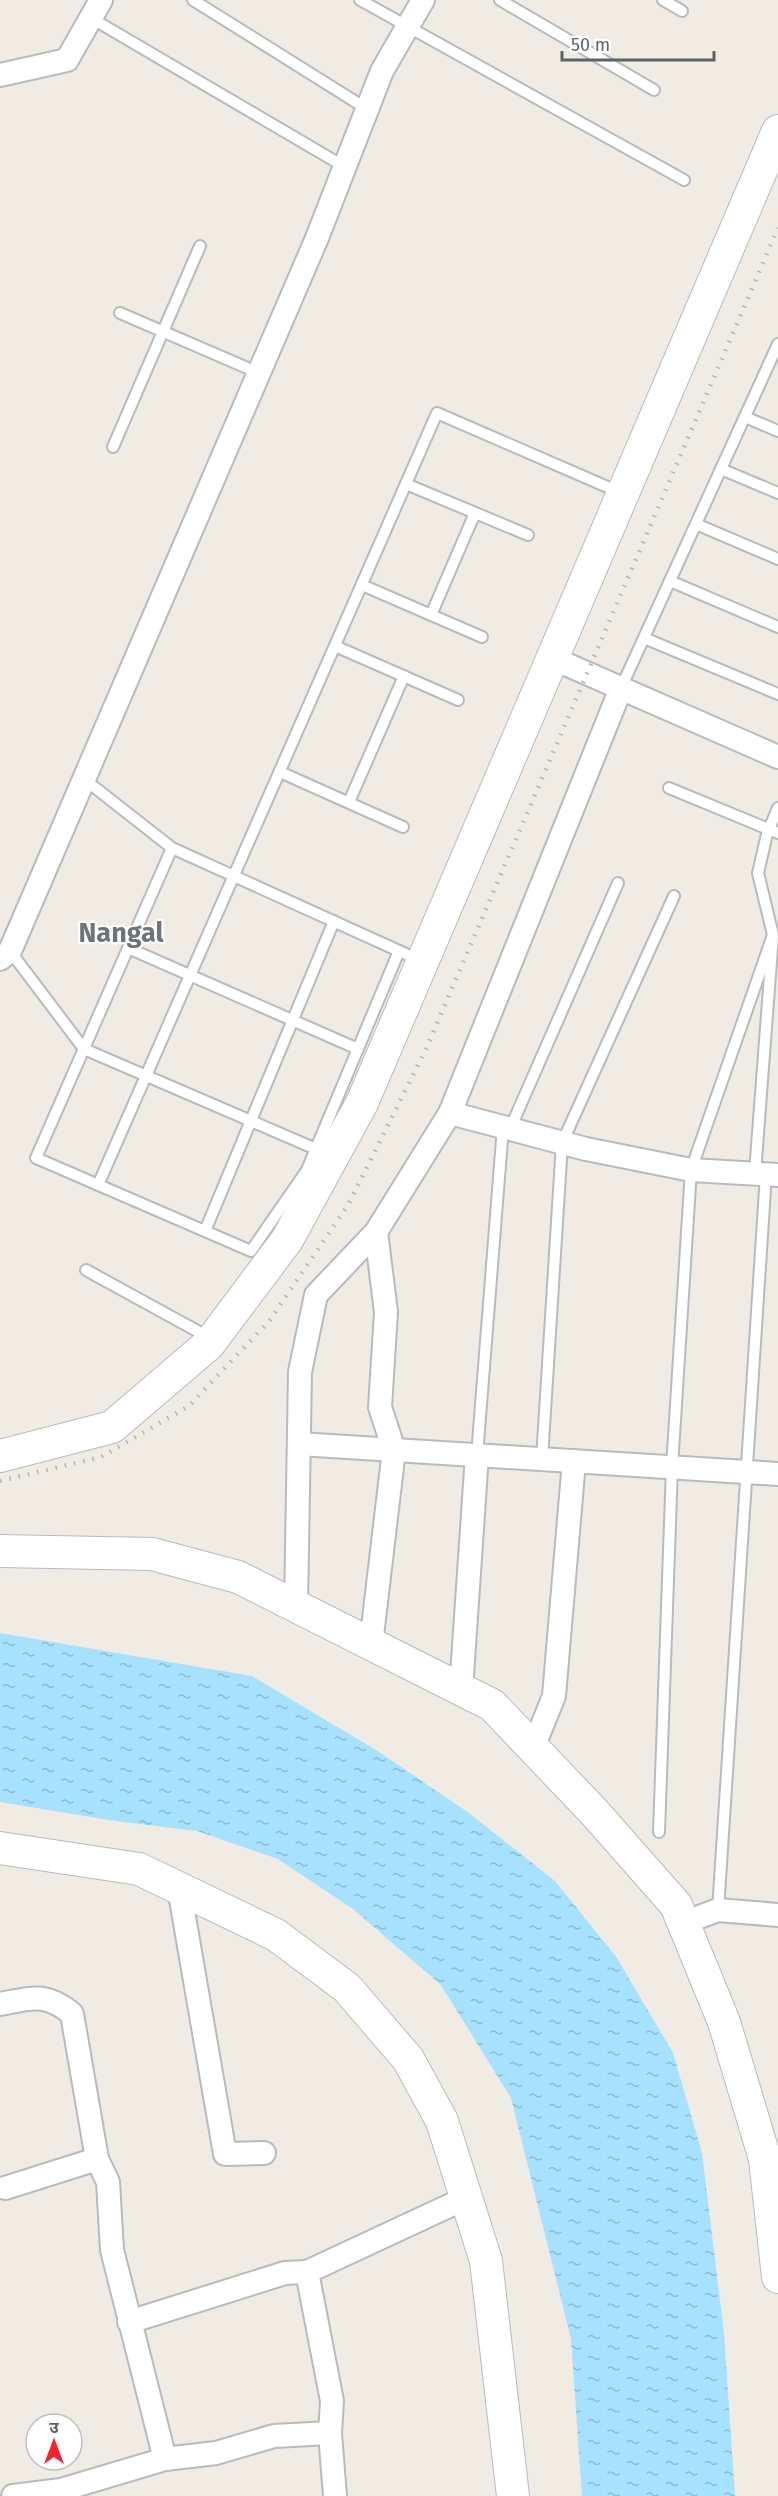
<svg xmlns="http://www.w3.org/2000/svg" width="778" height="2496" viewBox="0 0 778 2496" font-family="'Fira Sans','Noto Sans Devanagari',sans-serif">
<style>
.water{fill:url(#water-ripples)}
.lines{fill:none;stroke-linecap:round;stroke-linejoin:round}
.lane-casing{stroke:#b7bbc0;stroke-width:14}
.street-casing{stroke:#b7bbc0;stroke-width:26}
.secondary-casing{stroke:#b6bbc0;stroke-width:34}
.lane{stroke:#fff;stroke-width:10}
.street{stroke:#fff;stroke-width:22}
.secondary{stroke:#fff;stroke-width:32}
.rail{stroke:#b4b5b6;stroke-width:4.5;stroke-dasharray:1.5 8;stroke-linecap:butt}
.labels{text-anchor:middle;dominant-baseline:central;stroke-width:4.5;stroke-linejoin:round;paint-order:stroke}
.district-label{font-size:27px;font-weight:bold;fill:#6d7479;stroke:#fff}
</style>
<defs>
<pattern id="water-ripples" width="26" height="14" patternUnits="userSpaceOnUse" patternTransform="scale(1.5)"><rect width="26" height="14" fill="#a6e2ff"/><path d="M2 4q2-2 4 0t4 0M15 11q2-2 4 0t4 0" fill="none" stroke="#8abbd2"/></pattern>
</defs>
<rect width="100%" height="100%" fill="#f0ece4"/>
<polygon class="water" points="0,1633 252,1676 376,1750 469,1813 555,1881 617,1958 673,2053 702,2153 724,2333 735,2496 582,2496 571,2339 511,2098 441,1985 353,1909 278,1859 197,1831 115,1821 0,1802"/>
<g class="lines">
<g class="lane-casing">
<g id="lane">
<polyline points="193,0 367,109"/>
<polyline points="360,0 684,180"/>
<polyline points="500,0 654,90"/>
<polyline points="663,0 682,11"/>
<polyline points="91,18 345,167"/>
<polyline points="120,313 259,373"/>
<polyline points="745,417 778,431"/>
<polyline points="113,447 200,246"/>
<polyline points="721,469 778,493"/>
<polyline points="406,484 528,535"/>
<polyline points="696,524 778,559"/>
<polyline points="670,581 778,627"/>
<polyline points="362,585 482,637"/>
<polyline points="431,615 475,513"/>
<polyline points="644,638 778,694"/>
<polyline points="335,646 458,700"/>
<polyline points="621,688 778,344"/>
<polyline points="280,772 403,827"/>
<polyline points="84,779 172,848 419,960"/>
<polyline points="669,788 778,833"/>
<polyline points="349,802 404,676"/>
<polyline points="172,848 36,1158 251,1251 307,1170 399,951"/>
<polyline points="128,948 358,1049"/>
<polyline points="10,951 84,1049 316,1149"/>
<polyline points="510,1129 618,883"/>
<polyline points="755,1173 773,935 758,873 767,834 778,808"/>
<polyline points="98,1185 437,413 619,492"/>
<polyline points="205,1231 334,921"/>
<polyline points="86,1270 210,1338"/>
<polyline points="477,1455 503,1127"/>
<polyline points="542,1459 562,1143 674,896"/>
<polyline points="659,1832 672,1467 691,1170 773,935"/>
<polyline points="718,1910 766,1174"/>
</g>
</g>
<g class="street-casing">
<g id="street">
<polyline points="0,75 67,60 101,0"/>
<polyline points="552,658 778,757"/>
<polyline points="0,959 10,951 317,238 382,71 423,0"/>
<polyline points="450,1113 586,1149 691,1170 778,1175"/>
<polyline points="299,1444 778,1474"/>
<polyline points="296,1607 300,1372 316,1295 376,1232 450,1113 621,688"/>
<polyline points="371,1644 394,1450 380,1407 386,1312 376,1232"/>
<polyline points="461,1690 477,1455"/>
<polyline points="533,1748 554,1696 574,1461"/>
<polyline points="179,1888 225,2154 264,2153"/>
<polyline points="683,1923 718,1910 778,1915"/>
<path d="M 0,2004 C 32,1998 46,1992 72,2014 L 97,2159 L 108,2182 L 112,2250 L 165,2459"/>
<polyline points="5,2188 97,2159"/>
<polyline points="307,2272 332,2401 330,2433 335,2496"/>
<polyline points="129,2322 285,2273 307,2272 466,2198"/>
<polyline points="13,2496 61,2490 165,2459 216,2453 274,2436 330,2433"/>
</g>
</g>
<g class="secondary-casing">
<g id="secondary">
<polyline points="0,1456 112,1427 209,1344 287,1240 362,1103 778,131"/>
<polyline points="0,1551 152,1554 238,1577 492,1705 594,1812 676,1905 724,2022 765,2159 778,2277"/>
<polyline points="0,1848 139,1869 276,1935 347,1988 408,2059 442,2121 486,2261 513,2496"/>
</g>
</g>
<use href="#lane" class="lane"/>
<use href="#street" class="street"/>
<use href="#secondary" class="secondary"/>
<polyline class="rail" points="0,1481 101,1457 189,1406 270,1320 348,1205 426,1049 778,228"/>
</g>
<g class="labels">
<g class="district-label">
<text x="121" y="933">Nangal</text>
</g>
</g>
<g transform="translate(54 2442)"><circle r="28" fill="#ffffff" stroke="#bec0c2" stroke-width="1.5"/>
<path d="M0-4.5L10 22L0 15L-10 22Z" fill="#fa2129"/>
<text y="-9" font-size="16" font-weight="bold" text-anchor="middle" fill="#5c6266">उ</text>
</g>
<path d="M562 51v9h152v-9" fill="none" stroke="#5c6266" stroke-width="3"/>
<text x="571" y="51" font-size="18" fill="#5c6266" stroke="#ffffff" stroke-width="4.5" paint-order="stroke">50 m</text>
</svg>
